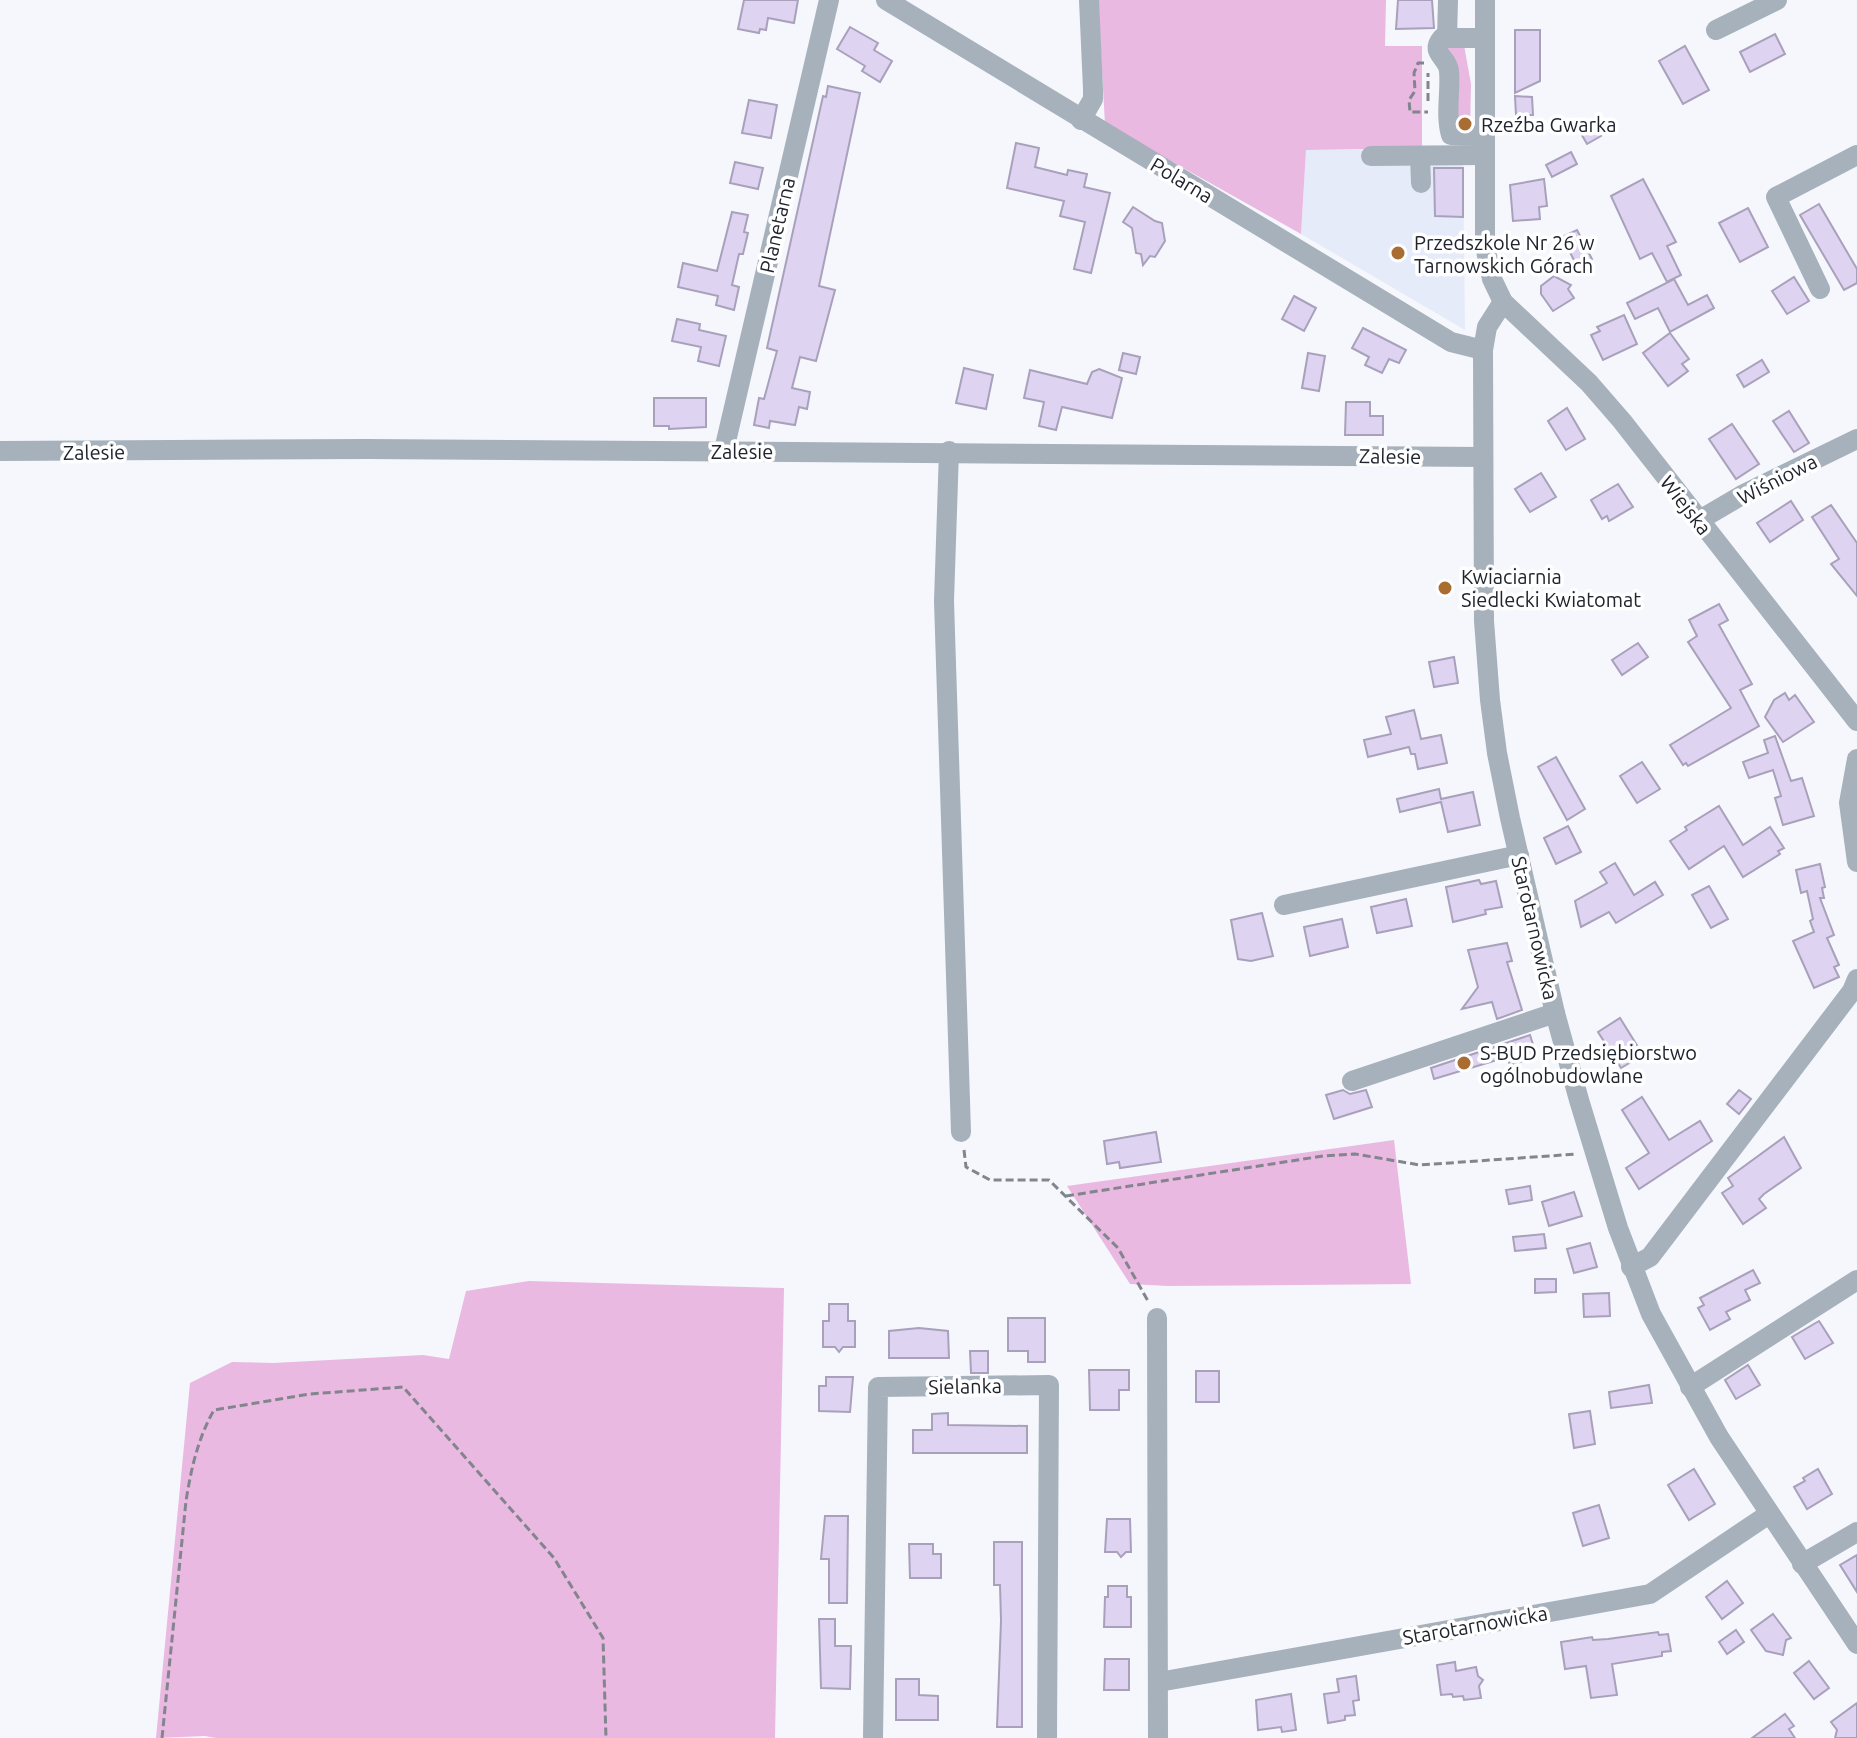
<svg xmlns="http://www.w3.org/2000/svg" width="1857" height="1738" viewBox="0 0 1857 1738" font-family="Ubuntu,sans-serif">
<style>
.built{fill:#e6ebfa}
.green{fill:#e9b9e1}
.building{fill:#ded4f1;stroke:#a9a0bb;stroke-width:2}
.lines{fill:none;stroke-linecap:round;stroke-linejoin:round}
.path{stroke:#82858d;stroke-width:3;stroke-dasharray:8 4;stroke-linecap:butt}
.minor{stroke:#a6b1bb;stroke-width:20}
.poi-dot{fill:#aa6d31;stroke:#fff;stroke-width:3}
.labels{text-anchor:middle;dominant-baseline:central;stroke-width:7;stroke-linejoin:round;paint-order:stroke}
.poi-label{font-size:20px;fill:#20242e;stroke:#fff;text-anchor:start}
.street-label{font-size:20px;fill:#20242e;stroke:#fff}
</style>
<rect width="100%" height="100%" fill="#f5f7fd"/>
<polygon class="built" points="1463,148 1465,330 1301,234 1306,150"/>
<g class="green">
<polygon points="1098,0 1386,0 1385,46 1422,46 1422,148 1306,150 1301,234 1105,124"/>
<polygon points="1464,45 1471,84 1470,133 1460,133 1442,48"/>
<polygon points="1394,1140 1411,1284 1168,1286 1130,1284 1067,1186"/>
<polygon points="529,1281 784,1288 775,1738 216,1738 205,1736 156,1738 190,1383 232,1362 273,1363 423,1355 449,1359 466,1291"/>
</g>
<g class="building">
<polygon points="744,0 798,0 794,23 768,18 766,30 760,29 759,33 738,29"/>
<polygon points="1398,0 1432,0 1434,28 1396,29"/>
<polygon points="850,27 878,43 874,50 892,61 880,82 862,71 865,66 837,49"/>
<polygon points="1515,30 1540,30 1540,81 1515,93"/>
<polygon points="1775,34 1785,54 1750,72 1740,52"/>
<polygon points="1685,46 1709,90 1683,104 1659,61"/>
<polygon points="828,86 860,93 819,286 835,290 816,361 800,357 792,388 810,392 807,409 799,407 795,425 770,421 769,428 754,425 759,398 764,399 777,351 767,348 823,96 826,97"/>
<polygon points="1515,96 1532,97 1533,115 1516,115"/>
<polygon points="749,100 777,105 771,138 742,133"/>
<polygon points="1593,122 1601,136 1587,144 1579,130"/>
<polygon points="1016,143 1039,148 1035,167 1067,175 1068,170 1087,174 1084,187 1110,193 1091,273 1074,269 1085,222 1060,216 1064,201 1007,188"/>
<polygon points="1571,152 1577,164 1552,177 1546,165"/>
<polygon points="735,162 763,168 758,189 730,183"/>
<polygon points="1434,168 1463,168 1463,217 1435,216"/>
<polygon points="1544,179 1547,206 1539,207 1540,219 1513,221 1510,185"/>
<polygon points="1643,179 1676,242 1667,246 1681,275 1667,282 1652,253 1640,259 1611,196"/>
<polygon points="1819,204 1857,269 1857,283 1844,290 1800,215"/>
<polygon points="1133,207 1155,221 1162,223 1165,241 1155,257 1150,256 1143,265 1141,254 1136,253 1132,228 1123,222"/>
<polygon points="1748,208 1768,247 1740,262 1719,223"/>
<polygon points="732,212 748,215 744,232 748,233 743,254 739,254 732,285 739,287 734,310 716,305 718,296 678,287 683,263 717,271"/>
<polygon points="1577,230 1592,259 1577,266 1562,237"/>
<polygon points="1554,276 1571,285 1568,289 1574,298 1553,311 1541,294 1541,286"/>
<polygon points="1794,277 1809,301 1787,314 1772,291"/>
<polygon points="1674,279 1688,305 1707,295 1714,308 1670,332 1658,308 1635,319 1627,303"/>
<polygon points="1294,296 1316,308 1304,331 1282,319"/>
<polygon points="1624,315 1637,344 1603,360 1591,335 1600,331 1597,327"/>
<polygon points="677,319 700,324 699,330 726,336 719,366 698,361 701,347 672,341"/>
<polygon points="1363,328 1406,350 1399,363 1389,359 1382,373 1365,365 1369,357 1352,348"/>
<polygon points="1670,333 1689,359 1682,364 1688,371 1668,386 1643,353"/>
<polygon points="1123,353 1140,357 1136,374 1119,370"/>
<polygon points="1308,353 1325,356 1319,391 1302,388"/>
<polygon points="1762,360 1769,372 1744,387 1737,375"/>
<polygon points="964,368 993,375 986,409 956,403"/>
<polygon points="1099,369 1122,378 1112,418 1062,407 1056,430 1039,426 1044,402 1024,398 1030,370 1087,384 1092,372"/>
<polygon points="654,398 706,398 706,427 669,429 669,426 654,426"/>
<polygon points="1346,402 1370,402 1370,416 1383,416 1383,435 1345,435"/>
<polygon points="1567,408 1585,439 1566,450 1548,421"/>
<polygon points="1789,411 1809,443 1794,452 1773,421"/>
<polygon points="1732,424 1759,464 1736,479 1709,439"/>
<polygon points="1541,473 1556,497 1530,512 1515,489"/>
<polygon points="1618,484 1633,507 1609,521 1607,516 1602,519 1591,500"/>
<polygon points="1791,501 1803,520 1770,542 1757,523"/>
<polygon points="1831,505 1857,543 1857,596 1831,564 1839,559 1812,517"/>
<polygon points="1719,604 1728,620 1719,625 1752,684 1740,690 1759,726 1688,766 1686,763 1683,765 1670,745 1731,708 1688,642 1697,636 1689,620"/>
<polygon points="1638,643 1648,657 1622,675 1612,660"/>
<polygon points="1454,657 1458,683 1434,687 1429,662"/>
<polygon points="1785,693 1789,700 1795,695 1814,722 1783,742 1765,717 1774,700"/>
<polygon points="1414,710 1421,739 1441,735 1447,763 1418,769 1415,754 1411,754 1409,747 1368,757 1364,740 1391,734 1386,717"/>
<polygon points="1775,736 1791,781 1802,778 1814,816 1783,825 1775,798 1781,796 1773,770 1749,778 1743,762 1768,753 1764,740"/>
<polygon points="1556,757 1585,809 1567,820 1538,767"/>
<polygon points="1642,762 1660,789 1637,803 1620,776"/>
<polygon points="1439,789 1441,799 1473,792 1480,825 1448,832 1441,802 1400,812 1397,799"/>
<polygon points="1719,806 1743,845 1770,827 1784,848 1778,851 1780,854 1743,877 1724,846 1689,869 1670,841 1687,830 1685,827"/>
<polygon points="1568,826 1581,852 1556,864 1544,838"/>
<polygon points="1615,863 1634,895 1655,882 1663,895 1616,923 1609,912 1581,927 1575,901 1607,883 1600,872"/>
<polygon points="1820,864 1825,887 1822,888 1824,898 1820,898 1834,935 1827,938 1839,965 1834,967 1839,977 1814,988 1793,941 1814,932 1810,921 1813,919 1807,891 1801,893 1796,870"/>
<polygon points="1479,880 1481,884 1496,881 1502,907 1485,910 1486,914 1453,922 1446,887"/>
<polygon points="1709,886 1728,919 1711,928 1692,895"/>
<polygon points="1406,899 1412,926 1377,933 1371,907"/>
<polygon points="1262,913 1273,956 1251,961 1238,959 1231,920"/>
<polygon points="1342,919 1348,947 1310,956 1304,927"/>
<polygon points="1507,943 1512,961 1507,962 1522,1010 1497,1019 1492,1002 1462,1009 1478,987 1468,950"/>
<polygon points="1620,1018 1643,1055 1621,1068 1598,1032"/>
<polygon points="1530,1035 1537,1057 1510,1065 1507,1057 1434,1079 1431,1068"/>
<polygon points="1343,1090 1350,1094 1366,1090 1372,1107 1334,1119 1326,1095"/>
<polygon points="1739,1090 1751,1099 1739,1114 1727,1104"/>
<polygon points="1642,1097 1669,1140 1700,1121 1712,1141 1639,1189 1626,1168 1649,1153 1622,1110"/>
<polygon points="1156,1132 1161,1162 1120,1168 1119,1162 1107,1164 1104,1141"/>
<polygon points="1784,1137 1801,1168 1764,1194 1759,1199 1766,1208 1743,1224 1722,1193 1733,1186 1728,1178"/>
<polygon points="1530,1186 1532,1200 1509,1204 1506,1190"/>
<polygon points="1574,1192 1582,1216 1549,1226 1542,1202"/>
<polygon points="1544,1234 1546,1248 1515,1251 1513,1237"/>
<polygon points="1590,1243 1597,1267 1574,1273 1567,1249"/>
<polygon points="1753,1270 1760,1283 1745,1290 1750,1300 1726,1312 1730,1319 1710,1330 1698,1308 1704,1305 1700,1298"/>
<polygon points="1535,1279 1556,1279 1556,1292 1535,1293"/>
<polygon points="1609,1293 1610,1316 1584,1317 1583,1294"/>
<polygon points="829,1304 848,1304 848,1321 855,1321 855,1347 843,1347 839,1352 835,1347 823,1347 823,1321 829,1321"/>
<polygon points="1008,1318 1045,1318 1045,1362 1028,1362 1028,1351 1008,1351"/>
<polygon points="1819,1321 1833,1343 1805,1359 1792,1337"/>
<polygon points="919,1328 948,1331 949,1358 889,1358 889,1331"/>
<polygon points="970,1351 988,1351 988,1373 971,1373"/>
<polygon points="1748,1365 1760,1385 1736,1399 1725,1380"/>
<polygon points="1089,1370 1129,1370 1129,1390 1119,1390 1119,1410 1090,1410"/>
<rect x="1196" y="1371" width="23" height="31"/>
<polygon points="826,1377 853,1377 850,1412 819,1411 819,1386 826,1386"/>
<polygon points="1649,1385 1652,1403 1611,1408 1609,1392"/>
<polygon points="1590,1411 1595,1444 1574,1448 1569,1414"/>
<polygon points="948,1413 948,1425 1027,1426 1027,1453 913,1453 913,1430 932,1430 932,1414"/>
<polygon points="1694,1469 1715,1504 1689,1520 1668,1485"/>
<polygon points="1818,1469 1832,1494 1807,1509 1794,1487 1805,1481 1803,1478"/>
<polygon points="1599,1505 1609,1538 1583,1546 1573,1513"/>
<polygon points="825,1516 848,1516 847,1603 829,1603 829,1559 821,1559"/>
<polygon points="1107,1519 1130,1519 1131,1552 1126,1552 1121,1557 1117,1552 1105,1552"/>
<polygon points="994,1542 1022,1542 1022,1727 997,1727 1001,1621 1000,1585 994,1585"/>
<polygon points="909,1544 933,1544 933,1554 941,1554 941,1578 910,1578"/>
<polygon points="1857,1555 1857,1592 1840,1565"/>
<polygon points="1727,1581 1743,1603 1722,1619 1706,1597"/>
<polygon points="1108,1586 1127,1586 1127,1597 1131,1597 1131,1627 1104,1627 1105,1597 1108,1597"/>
<polygon points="1773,1614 1791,1638 1786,1640 1783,1655 1766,1651 1751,1630"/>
<polygon points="819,1619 835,1619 835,1646 851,1646 850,1689 821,1688"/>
<polygon points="1736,1630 1744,1642 1727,1654 1719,1642"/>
<polygon points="1658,1632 1659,1635 1668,1634 1671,1651 1662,1652 1662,1656 1612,1664 1617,1695 1591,1698 1586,1666 1565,1669 1561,1642 1592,1637 1593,1640 1608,1639"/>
<polygon points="1105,1659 1129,1659 1129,1690 1104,1690"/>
<polygon points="1809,1661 1829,1688 1814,1699 1794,1673"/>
<polygon points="1455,1662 1456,1671 1476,1667 1478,1676 1483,1680 1479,1686 1481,1698 1464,1700 1463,1696 1453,1697 1452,1694 1441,1695 1437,1665"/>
<polygon points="1356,1676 1359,1700 1353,1701 1355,1715 1345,1716 1345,1720 1328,1723 1324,1694 1339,1692 1337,1679"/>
<polygon points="896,1679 919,1679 919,1695 938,1696 938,1720 896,1720"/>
<polygon points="1291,1694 1296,1730 1282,1732 1281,1727 1258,1730 1256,1700"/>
<polygon points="1857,1703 1857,1738 1835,1738 1837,1730 1831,1722"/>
<polygon points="1785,1714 1794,1726 1789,1729 1795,1738 1752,1738"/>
</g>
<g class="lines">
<g class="path">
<polyline points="1424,63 1418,63 1414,73 1415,91 1409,100 1410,112 1428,112"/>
<polyline points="1428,101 1428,73"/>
<polyline points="964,1150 966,1167 990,1180 1049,1180 1118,1248 1148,1301"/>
<polyline points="1066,1196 1323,1156 1355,1154 1420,1165 1577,1154"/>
<path d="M 162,1738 L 186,1501 C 191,1469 198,1438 214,1410 L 310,1394 L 403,1387 L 554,1558 L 603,1638 L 606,1738"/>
</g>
<g class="minor">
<polyline points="886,0 1451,342 1483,350"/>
<polyline points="1485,0 1485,246 1492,279 1503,302 1589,383 1622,421 1857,721"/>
<polyline points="1716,30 1777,0"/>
<polyline points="1447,38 1448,0"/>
<polyline points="1081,120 1093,99 1093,89 1089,0"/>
<path d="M 1484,136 L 1451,135 C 1445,115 1451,91 1449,71 C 1448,57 1429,53 1442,38 L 1485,38"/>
<polyline points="1371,156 1484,155"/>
<polyline points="1420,156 1421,183"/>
<polyline points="1820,289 1776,197 1857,155"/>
<polyline points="1503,302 1487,327 1483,350 1484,621 1490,700 1497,753 1510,818 1555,1013 1579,1100 1618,1228 1651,1314 1719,1437 1857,1644"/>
<polyline points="724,450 829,0"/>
<polyline points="0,451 366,449 1483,457"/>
<polyline points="949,451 944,601 961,1132"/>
<polyline points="1698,521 1742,495 1857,439"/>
<polyline points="1857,759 1849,803 1857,862"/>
<polyline points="1284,905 1519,855"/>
<polyline points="1352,1081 1555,1013"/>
<polyline points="1631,1267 1650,1257 1852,991 1857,979"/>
<polyline points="1157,1318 1158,1738"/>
<polyline points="1690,1387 1857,1280"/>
<polyline points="1802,1564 1857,1532"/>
<polyline points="1159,1682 1650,1594 1769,1514"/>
<polyline points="873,1738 878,1387 1049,1385 1047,1738"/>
</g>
</g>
<g class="poi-dot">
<circle cx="1465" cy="124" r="8"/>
<circle cx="1398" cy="253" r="8"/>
<circle cx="1445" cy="588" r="8"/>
<circle cx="1464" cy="1063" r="8"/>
</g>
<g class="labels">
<g class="poi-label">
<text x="1481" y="124">Rzeźba Gwarka</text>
<text x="1414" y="242">Przedszkole Nr 26 w<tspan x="1414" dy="23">Tarnowskich Górach</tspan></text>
<text x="1461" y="576">Kwiaciarnia<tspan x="1461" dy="23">Siedlecki Kwiatomat</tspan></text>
<text x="1480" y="1052">S-BUD Przedsiębiorstwo<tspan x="1480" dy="23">ogólnobudowlane</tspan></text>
</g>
<g class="street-label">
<text transform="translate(1182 180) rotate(31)">Polarna</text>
<text transform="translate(777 225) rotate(-77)">Planetarna</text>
<text x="742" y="451">Zalesie</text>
<text transform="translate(94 452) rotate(-1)">Zalesie</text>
<text transform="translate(1390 456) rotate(1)">Zalesie</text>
<text transform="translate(1777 479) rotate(-27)">Wiśniowa</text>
<text transform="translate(1686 505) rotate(52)">Wiejska</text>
<text transform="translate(1535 928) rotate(77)">Starotarnowicka</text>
<text transform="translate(965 1386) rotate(-1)">Sielanka</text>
<text transform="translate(1475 1625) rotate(-10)">Starotarnowicka</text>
</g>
</g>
</svg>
